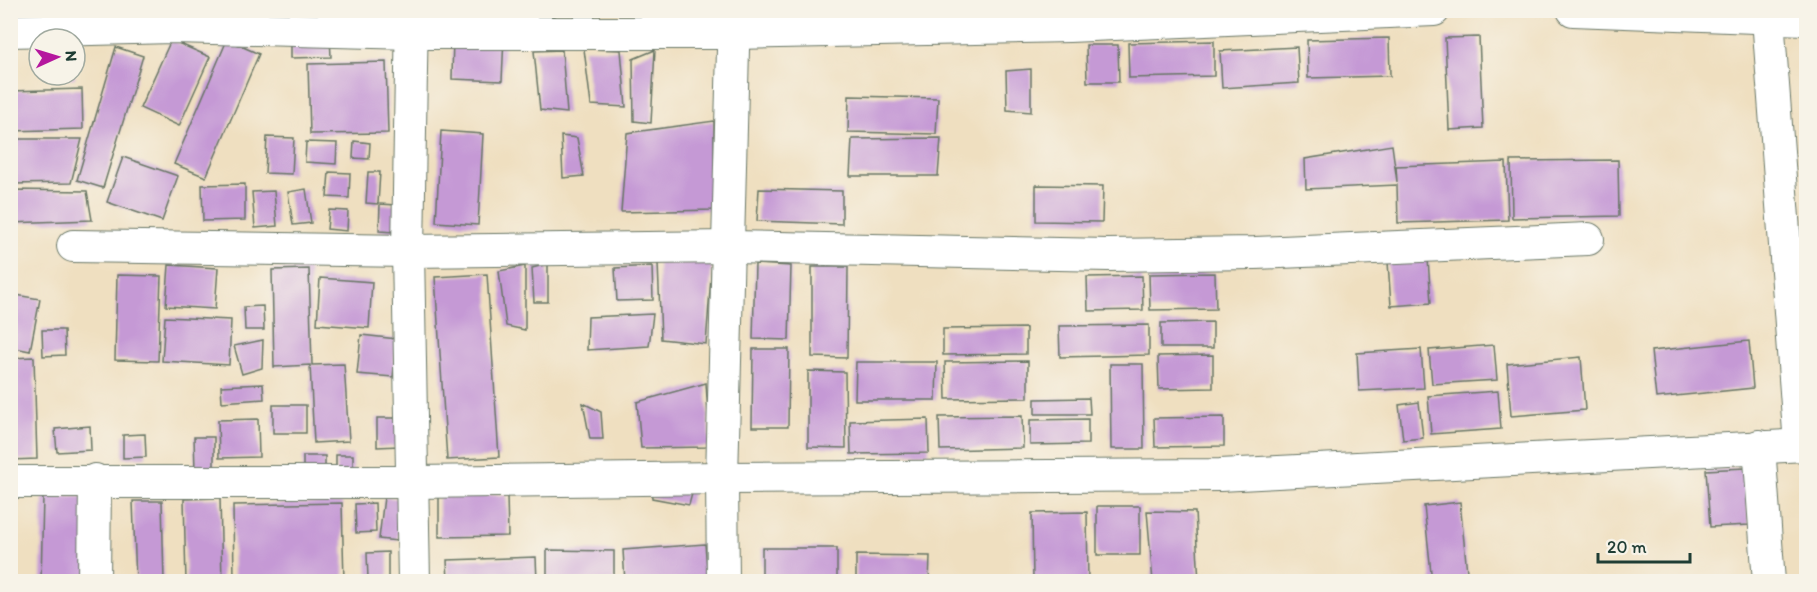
<svg xmlns="http://www.w3.org/2000/svg" width="1817" height="592" viewBox="0 0 1817 592" font-family="Itim,sans-serif">
<style>
.building{fill:#c599d5}
.lines{fill:none;stroke-linecap:round;stroke-linejoin:round}
.minor-casing{stroke:#687665;stroke-width:34}
.minor{stroke:#fff;stroke-width:32}
</style>
<rect width="100%" height="100%" fill="#f7f3e8"/>
<filter id="ink" filterUnits="userSpaceOnUse"><feTurbulence type="fractalNoise" baseFrequency=".0167" numOctaves="2"/><feDisplacementMap in="SourceGraphic" scale="12" xChannelSelector="R" yChannelSelector="G"/><feConvolveMatrix kernelMatrix="1 2 1 2 8 2 1 2 1" color-interpolation-filters="sRGB"/></filter>
<filter id="wash" filterUnits="userSpaceOnUse"><feTurbulence type="fractalNoise" baseFrequency=".008" numOctaves="4" result="noise"/><feDisplacementMap in="SourceGraphic" scale="24" xChannelSelector="R" yChannelSelector="G"/><feGaussianBlur stdDeviation="1.35" result="paint"/><feColorMatrix in="noise" values="0 0 0 0 0 0 0 0 0 0 0 0 0 0 0 0 0 1.4 0 .05"/><feComposite in="paint" operator="in"/></filter>
<g filter="url(#wash)">
<rect width="100%" height="100%" fill="#efdfc0"/>
<g id="blocks">
<g class="building">
<polygon points="453,36 504,37 502,81 452,79"/>
<polygon points="291,37 330,37 331,57 291,58"/>
<polygon points="1479,37 1483,128 1449,130 1445,38"/>
<polygon points="1389,38 1390,76 1308,78 1307,40"/>
<polygon points="171,40 210,57 179,126 140,108"/>
<polygon points="227,40 259,54 206,177 174,164"/>
<polygon points="1214,41 1214,76 1129,78 1128,43"/>
<polygon points="1086,45 1118,45 1119,82 1087,82"/>
<polygon points="116,47 143,56 103,188 77,180"/>
<polygon points="1297,47 1299,83 1222,88 1220,51"/>
<polygon points="584,49 621,50 626,107 591,105"/>
<polygon points="562,50 567,113 540,110 534,51"/>
<polygon points="655,50 651,123 634,121 633,59"/>
<polygon points="386,62 388,133 310,134 308,64"/>
<polygon points="1031,69 1031,112 1007,110 1006,71"/>
<polygon points="49,75 75,75 75,78 49,79"/>
<polygon points="82,89 83,129 10,131 10,91"/>
<polygon points="849,96 938,98 936,134 848,132"/>
<polygon points="714,121 714,210 621,212 627,133"/>
<polygon points="441,131 483,134 478,225 436,222"/>
<polygon points="561,136 577,138 584,176 563,178"/>
<polygon points="267,137 294,138 292,174 265,173"/>
<polygon points="941,138 938,176 850,176 852,139"/>
<polygon points="10,139 82,139 71,183 10,184"/>
<polygon points="354,141 370,143 369,159 353,158"/>
<polygon points="306,142 337,143 336,164 305,162"/>
<polygon points="1392,145 1397,182 1396,166 1506,162 1508,220 1398,223 1397,185 1306,189 1305,159"/>
<polygon points="123,157 178,176 162,221 107,202"/>
<polygon points="1618,160 1619,216 1512,218 1511,161"/>
<polygon points="329,172 350,173 349,198 327,197"/>
<polygon points="368,172 380,172 378,204 366,203"/>
<polygon points="245,184 245,220 203,221 202,185"/>
<polygon points="1036,185 1103,186 1102,222 1036,221"/>
<polygon points="306,189 311,223 293,225 288,192"/>
<polygon points="759,189 842,191 842,224 757,221"/>
<polygon points="10,190 87,191 92,220 10,223"/>
<polygon points="274,191 277,226 255,228 252,192"/>
<polygon points="380,204 396,205 395,232 379,231"/>
<polygon points="329,210 348,211 347,231 327,229"/>
<polygon points="1428,259 1431,303 1391,306 1388,262"/>
<polygon points="712,262 706,344 661,339 658,263"/>
<polygon points="548,264 548,302 534,302 532,268"/>
<polygon points="755,264 791,266 789,340 753,339"/>
<polygon points="169,265 218,268 215,309 166,306"/>
<polygon points="525,266 525,330 506,326 499,271"/>
<polygon points="652,266 653,300 617,301 615,268"/>
<polygon points="812,267 848,267 847,358 812,357"/>
<polygon points="309,269 312,365 344,364 349,441 314,443 310,365 274,367 272,270"/>
<polygon points="1215,273 1216,309 1150,310 1149,274"/>
<polygon points="487,274 499,457 447,460 435,277"/>
<polygon points="117,275 161,276 158,361 115,360"/>
<polygon points="1142,276 1143,310 1088,311 1087,277"/>
<polygon points="320,278 372,282 369,328 317,324"/>
<polygon points="10,294 40,299 30,351 10,347"/>
<polygon points="263,306 264,330 245,330 244,307"/>
<polygon points="653,314 649,346 587,350 588,317"/>
<polygon points="165,317 231,320 229,365 162,361"/>
<polygon points="1213,322 1213,348 1161,348 1161,323"/>
<polygon points="1149,325 1149,355 1060,357 1059,326"/>
<polygon points="1026,328 1026,354 943,355 943,329"/>
<polygon points="42,330 64,330 65,355 43,356"/>
<polygon points="361,335 397,339 393,377 357,374"/>
<polygon points="263,340 262,368 242,374 234,346"/>
<polygon points="1749,341 1753,388 1656,398 1651,351"/>
<polygon points="1494,345 1497,380 1432,384 1429,350"/>
<polygon points="753,349 789,349 788,427 752,427"/>
<polygon points="1421,349 1424,388 1359,391 1357,353"/>
<polygon points="1213,355 1213,388 1159,389 1158,356"/>
<polygon points="34,357 37,459 10,460 10,358"/>
<polygon points="1581,357 1585,410 1511,416 1507,364"/>
<polygon points="1028,361 1028,398 946,399 945,362"/>
<polygon points="856,362 937,362 936,400 855,400"/>
<polygon points="1110,364 1143,364 1144,449 1111,449"/>
<polygon points="808,371 845,372 846,448 808,447"/>
<polygon points="706,383 710,447 641,448 637,402"/>
<polygon points="263,384 264,399 222,402 221,386"/>
<polygon points="1498,391 1501,429 1431,434 1428,396"/>
<polygon points="1089,398 1090,414 1035,414 1035,399"/>
<polygon points="1419,402 1423,438 1403,440 1399,405"/>
<polygon points="583,403 601,412 603,439 590,439"/>
<rect x="273" y="405" width="33" height="28"/>
<polygon points="1022,416 1023,448 940,450 939,417"/>
<polygon points="1224,417 1224,446 1155,447 1154,418"/>
<polygon points="377,418 398,418 399,446 377,447"/>
<polygon points="258,419 259,457 219,458 218,420"/>
<polygon points="928,419 929,453 851,454 850,421"/>
<polygon points="1088,419 1088,444 1030,445 1030,420"/>
<polygon points="90,426 91,450 57,452 55,429"/>
<polygon points="145,434 146,457 123,458 123,435"/>
<polygon points="194,437 214,437 214,470 195,470"/>
<polygon points="336,455 353,455 353,475 336,476"/>
<rect x="303" y="456" width="22" height="17"/>
<polygon points="1745,468 1749,525 1710,527 1706,470"/>
<polygon points="651,488 693,490 689,505 652,498"/>
<polygon points="507,495 508,536 439,537 439,496"/>
<polygon points="43,496 89,497 88,582 41,582"/>
<polygon points="384,497 403,499 397,541 379,539"/>
<polygon points="220,498 222,582 186,582 184,499"/>
<polygon points="133,501 162,501 164,582 136,582"/>
<polygon points="1460,502 1468,582 1432,582 1424,506"/>
<polygon points="342,503 344,582 234,582 233,505"/>
<polygon points="375,503 376,532 356,533 355,504"/>
<rect x="1097" y="506" width="43" height="49"/>
<polygon points="1147,511 1195,512 1199,582 1153,582"/>
<polygon points="1087,512 1088,582 1033,582 1032,513"/>
<polygon points="705,544 708,582 625,582 623,550"/>
<rect x="762" y="548" width="75" height="34"/>
<polygon points="547,550 614,551 614,582 547,582"/>
<polygon points="388,552 388,579 368,579 367,553"/>
<polygon points="856,555 930,556 929,582 856,582"/>
<polygon points="536,557 537,582 448,582 447,560"/>
</g>
</g>
</g>
<g filter="url(#ink)">
<use href="#blocks" fill-opacity="0" stroke="#687665" stroke-width="1.5"/>
<g class="lines">
<g class="minor-casing">
<g id="minor">
<polyline points="412,10 408,251 414,582"/>
<polyline points="1573,10 1806,19"/>
<polyline points="1768,18 1800,445"/>
<polyline points="10,31 173,27 412,33 734,33 1069,26 1434,10"/>
<polyline points="73,246 408,251 730,247 1108,255 1255,253 1588,239"/>
<polyline points="1759,446 1769,582"/>
<polyline points="10,482 413,482 722,478 1220,475 1806,445"/>
<polyline points="94,582 95,480"/>
<polyline points="723,582 722,478 734,10"/>
</g>
</g>
<use href="#minor" class="minor"/>
</g>
</g>
<rect width="1817" height="592" fill="none" stroke="#f7f3e8" stroke-width="36"/>
<g transform="translate(57 57) rotate(86)"><circle r="28" fill="#f7f3e8" stroke="#a1aaa0" stroke-width="1.5"/>
<path d="M0-4.5L10 22L0 15L-10 22Z" fill="#b5179e"/>
<text y="-9" font-size="16" font-weight="bold" text-anchor="middle" fill="#1f3d34">N</text>
</g>
<path d="M1598 553v9h92v-9" fill="none" stroke="#1f3d34" stroke-width="3"/>
<text x="1607" y="553" font-size="18" fill="#1f3d34" stroke="#f7f3e8" stroke-width="4.5" paint-order="stroke">20 m</text>
</svg>
